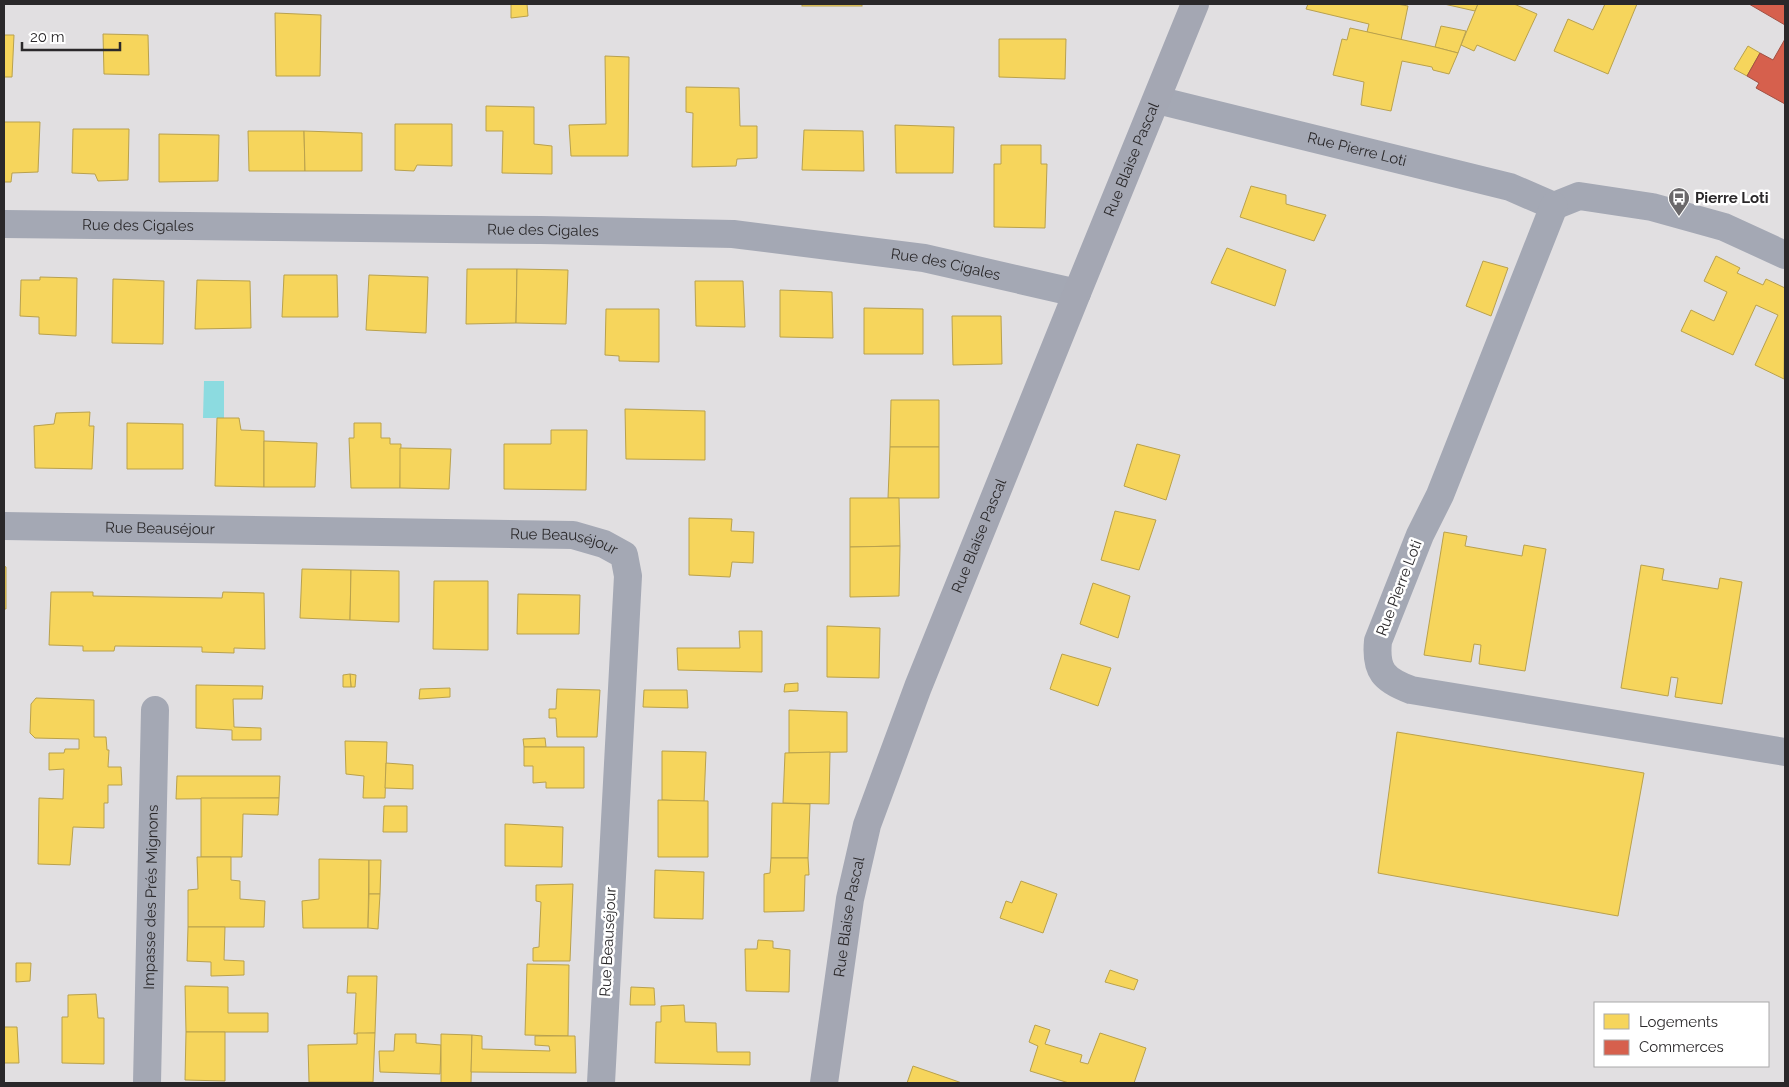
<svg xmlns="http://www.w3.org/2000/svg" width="1789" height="1087" viewBox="0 0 1789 1087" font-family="Raleway,sans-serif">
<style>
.water{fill:#8cdbe0}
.homes{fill:#f6d55c;stroke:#b9a14d}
.shops{fill:#d6604d;stroke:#a24f42}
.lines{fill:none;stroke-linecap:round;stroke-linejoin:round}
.street{stroke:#a4a8b4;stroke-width:28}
.secondary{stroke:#a4a7b3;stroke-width:28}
.labels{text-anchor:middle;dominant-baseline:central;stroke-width:5;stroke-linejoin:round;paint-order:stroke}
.street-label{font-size:15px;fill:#2a282a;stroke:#fff}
.poi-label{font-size:15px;font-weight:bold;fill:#2a282a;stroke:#fff;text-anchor:start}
</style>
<rect width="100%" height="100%" fill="#e1dfe1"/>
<polygon class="water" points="204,381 224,381 224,418 203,418"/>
<g class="homes">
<polygon points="511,4 527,4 528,16 511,18"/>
<rect x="802" y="4" width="60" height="2"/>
<polygon points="1308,4 1397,4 1408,6 1401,40 1367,32 1369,24 1306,9"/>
<polygon points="1444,4 1478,4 1475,11"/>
<polygon points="1478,4 1514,4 1537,14 1515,61 1477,45 1474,51 1461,45"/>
<polygon points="1605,4 1637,4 1608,74 1554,51 1568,19 1593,30"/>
<polygon points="275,13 321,15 320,76 276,76"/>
<polygon points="1441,26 1466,31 1458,53 1435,47"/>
<polygon points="1350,28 1435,47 1458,53 1449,74 1433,70 1432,67 1402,61 1391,111 1361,105 1364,82 1333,75 1342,39 1347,40"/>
<polygon points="103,34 148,35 149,75 104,74"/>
<polygon points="4,35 14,35 12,77 4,77"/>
<polygon points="999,39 1066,39 1065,79 999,77"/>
<polygon points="1748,46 1760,53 1747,76 1734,69"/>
<polygon points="605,56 629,57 628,156 571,156 569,125 606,124"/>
<polygon points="686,87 739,88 740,126 757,126 757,158 737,159 736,166 692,167 693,113 686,112"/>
<polygon points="486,106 534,107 534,144 552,146 552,174 502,173 503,131 486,131"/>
<polygon points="4,122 40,122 38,172 12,173 11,182 4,182"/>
<polygon points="395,124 452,124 452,166 417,165 414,171 395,170"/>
<polygon points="895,125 954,127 953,173 896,173"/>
<polygon points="73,129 129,129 128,180 98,181 95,174 72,173"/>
<polygon points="804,130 863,131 864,171 802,170"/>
<polygon points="248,131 304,131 305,171 249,171"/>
<polygon points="304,131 362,133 362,171 305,171"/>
<polygon points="159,134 219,135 218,181 159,182"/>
<polygon points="1001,145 1041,145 1041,164 1047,164 1045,228 994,227 994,164 1001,164"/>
<polygon points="1251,186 1286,195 1286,204 1326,215 1314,241 1240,217"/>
<polygon points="1227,248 1286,270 1275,306 1211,283"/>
<polygon points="1716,256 1740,268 1737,273 1763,285 1766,279 1785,288 1784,379 1755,365 1778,315 1756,305 1733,355 1681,331 1691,310 1714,321 1727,292 1704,281"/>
<polygon points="1483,261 1508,268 1491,316 1466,306"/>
<polygon points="467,269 517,269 516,323 466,324"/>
<polygon points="517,269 568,270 566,324 516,323"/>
<polygon points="284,275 337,275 338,317 282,317"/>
<polygon points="369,275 428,277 426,333 366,330"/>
<polygon points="40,277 77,278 76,336 39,334 39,317 20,316 21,280 40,280"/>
<polygon points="113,279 164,281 163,344 112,343"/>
<polygon points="197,280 250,281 251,328 195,329"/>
<polygon points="695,281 743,281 745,327 696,326"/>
<polygon points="780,290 832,292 833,338 780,337"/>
<polygon points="864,308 923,309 923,354 864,354"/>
<polygon points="606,309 659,309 659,362 619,361 619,356 605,355"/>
<polygon points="952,316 1001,316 1002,364 953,365"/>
<polygon points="891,400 939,400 939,447 890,447"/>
<polygon points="625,409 705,411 705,460 626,459"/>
<polygon points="90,412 89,426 94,426 92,469 35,468 34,426 54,424 56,413"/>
<polygon points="217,418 239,418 241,430 264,431 264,487 215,486"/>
<polygon points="127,423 183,424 183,469 127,469"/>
<polygon points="354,423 381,423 381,438 390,438 390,444 401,444 400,488 351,488 349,438 354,438"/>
<polygon points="551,430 587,430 586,490 504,489 504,444 551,444"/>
<polygon points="264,441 317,443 315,487 264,487"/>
<polygon points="1137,444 1180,455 1166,500 1124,486"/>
<polygon points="890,447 939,447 939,498 888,498"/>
<polygon points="400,448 451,449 449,489 400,488"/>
<polygon points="850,498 899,498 900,546 850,547"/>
<polygon points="1115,511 1156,520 1139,570 1101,560"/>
<polygon points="689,518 732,519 731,531 754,532 753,563 732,562 730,577 689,575"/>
<polygon points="1444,532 1467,536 1465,546 1522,556 1524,545 1546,549 1525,671 1479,664 1481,645 1474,644 1471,662 1424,655"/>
<polygon points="900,546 899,596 850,597 850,547"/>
<polygon points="1641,565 1664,569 1662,580 1718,589 1720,578 1742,582 1722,704 1675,697 1678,678 1671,677 1668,696 1621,688"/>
<polygon points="4,566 6,567 6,609 4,609"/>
<polygon points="302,569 351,570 350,620 300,618"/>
<polygon points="351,570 399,571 399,622 350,620"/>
<polygon points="434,581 488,581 488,650 433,649"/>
<polygon points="1093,583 1130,596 1118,638 1080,624"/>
<polygon points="51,592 93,592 93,596 222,598 223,592 264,593 265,649 234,648 234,653 202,652 202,647 115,646 114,651 83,651 83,646 49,645"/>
<polygon points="518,594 580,595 579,634 517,634"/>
<polygon points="827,626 880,628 879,678 827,677"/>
<polygon points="739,631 762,631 762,672 678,670 677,648 740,648"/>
<polygon points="1062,654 1111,668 1098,706 1050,689"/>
<polygon points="350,674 356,675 355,687 351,687"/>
<polygon points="350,674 351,687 343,687 343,675"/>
<polygon points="798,683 798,691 784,692 785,684"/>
<polygon points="196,685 263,686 262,699 233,699 234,727 261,728 261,740 232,740 232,730 196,728"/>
<polygon points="450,688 450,697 419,699 420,689"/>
<polygon points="557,689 600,690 597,737 557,737 556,718 549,718 549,709 556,709"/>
<polygon points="644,690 687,690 688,708 643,707"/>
<polygon points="36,698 94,700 94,737 106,737 107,750 109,750 108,767 121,767 122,785 108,785 108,803 104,803 104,828 73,827 70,865 38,864 39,798 63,799 64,769 49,770 49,753 64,753 65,749 79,749 79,739 35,738 30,733 31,704"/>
<polygon points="789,710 847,712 847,752 789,753"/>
<polygon points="1397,732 1644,773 1618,916 1378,873"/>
<polygon points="545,738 546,747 524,747 523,739"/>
<polygon points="345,741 387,742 385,798 363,798 364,776 346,774"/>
<polygon points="524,747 584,747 584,788 546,788 546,782 533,783 533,766 524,766"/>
<polygon points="662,751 706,752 704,802 662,800"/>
<polygon points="830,752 829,804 783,803 785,753"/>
<polygon points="386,763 413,765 413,789 385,788"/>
<polygon points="177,776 280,776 279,798 176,799"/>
<polygon points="201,798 279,798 278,815 243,814 242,857 201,857"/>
<polygon points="658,800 708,801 708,857 658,857"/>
<polygon points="772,803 810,804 808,858 771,858"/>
<polygon points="384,806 407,806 407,832 383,832"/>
<polygon points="505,824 563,827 562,867 505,866"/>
<polygon points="197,857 231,857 231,880 240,881 240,899 265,901 264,927 188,927 188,890 198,889"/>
<polygon points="771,858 808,858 809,875 805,875 804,911 764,912 764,874 770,873"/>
<polygon points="319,859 369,860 368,928 303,928 302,901 319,899"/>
<polygon points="369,860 381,860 380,894 369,894"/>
<polygon points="655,870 704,872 703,919 654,918"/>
<polygon points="1021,881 1057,894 1043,933 1000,918 1006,901 1012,903"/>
<polygon points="573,884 570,961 533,961 533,948 539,947 541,902 536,901 536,885"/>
<polygon points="369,894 380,894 378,929 368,928"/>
<polygon points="188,927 225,927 224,960 244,961 244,975 211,976 211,962 187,961"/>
<polygon points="758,940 773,941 773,948 790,950 789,992 746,991 745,949 757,949"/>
<polygon points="16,963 31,963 30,981 16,982"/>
<polygon points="527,964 569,965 568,1036 525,1035"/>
<polygon points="1110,970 1138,980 1134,990 1105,982"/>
<polygon points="348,976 377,976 375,1033 354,1034 356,993 347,993"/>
<polygon points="185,986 228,987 228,1013 268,1013 268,1032 186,1032"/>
<polygon points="631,987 654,988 655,1005 630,1005"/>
<polygon points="96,994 98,1018 104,1018 104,1064 62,1063 62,1017 68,1017 68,995"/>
<polygon points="684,1005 685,1022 716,1023 717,1052 750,1052 750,1065 655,1063 656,1022 661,1022 661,1006"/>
<polygon points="1035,1025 1050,1030 1045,1044 1082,1055 1080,1062 1088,1064 1100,1033 1146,1048 1134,1083 1069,1083 1030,1071 1038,1046 1029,1042"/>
<polygon points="4,1027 17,1027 19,1063 4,1063"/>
<polygon points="186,1032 225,1032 225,1081 185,1080"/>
<polygon points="357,1033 375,1033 373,1082 309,1082 308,1045 357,1044"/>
<polygon points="395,1034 416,1034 416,1043 441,1045 440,1074 380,1072 379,1051 394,1051"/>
<polygon points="441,1034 472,1035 471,1083 441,1083"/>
<polygon points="472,1035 482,1036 482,1049 550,1051 549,1046 535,1045 535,1036 575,1036 576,1073 471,1072"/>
<polygon points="913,1066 962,1083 907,1083"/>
</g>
<g class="shops">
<polygon points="1749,4 1785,4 1785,25"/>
<polygon points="1785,39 1785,104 1756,88 1759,83 1747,76 1760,53 1773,60"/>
</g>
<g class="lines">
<g class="street">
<path id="s1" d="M 1157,100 L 1510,187 L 1554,206 L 1579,196 L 1652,207 L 1724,227 L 1785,255"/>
<path d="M 1554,206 L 1440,495 L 1420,535 L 1378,641 C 1375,671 1384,680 1411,690 L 1785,752"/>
<path id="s2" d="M 4,224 L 541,230 L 733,234 L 924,258 L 1077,293"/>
<path id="s3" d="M 4,526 L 573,535 L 604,544 L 624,555 L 628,576 L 601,1083"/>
<path id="s4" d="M 147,1083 L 155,710"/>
</g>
<path class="secondary" id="s5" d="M 824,1083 L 850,899 L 867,825 L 918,687 L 1077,293 L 1195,4"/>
</g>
<defs>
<g id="bus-pin" transform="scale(1.125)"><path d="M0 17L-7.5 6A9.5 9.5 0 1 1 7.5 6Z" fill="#6a686a" stroke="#fff"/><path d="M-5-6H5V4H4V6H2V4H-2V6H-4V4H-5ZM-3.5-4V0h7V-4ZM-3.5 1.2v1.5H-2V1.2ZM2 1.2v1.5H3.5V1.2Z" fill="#fff"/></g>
</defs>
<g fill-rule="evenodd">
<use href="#bus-pin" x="1679" y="198"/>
</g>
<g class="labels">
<g class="street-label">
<text stroke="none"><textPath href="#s1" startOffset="206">Rue Pierre Loti</textPath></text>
<text stroke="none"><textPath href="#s5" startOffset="978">Rue Blaise Pascal</textPath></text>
<text stroke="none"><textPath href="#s2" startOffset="134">Rue des Cigales</textPath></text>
<text stroke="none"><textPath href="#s2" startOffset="539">Rue des Cigales</textPath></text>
<text stroke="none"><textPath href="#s2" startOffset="944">Rue des Cigales</textPath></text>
<text stroke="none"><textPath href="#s3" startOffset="156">Rue Beauséjour</textPath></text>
<text stroke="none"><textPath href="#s5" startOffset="572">Rue Blaise Pascal</textPath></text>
<text stroke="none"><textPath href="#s3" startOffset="561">Rue Beauséjour</textPath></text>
<text transform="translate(1399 588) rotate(-69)">Rue Pierre Loti</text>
<text stroke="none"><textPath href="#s4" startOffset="186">Impasse des Prés Mignons</textPath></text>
<text stroke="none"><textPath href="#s5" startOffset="168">Rue Blaise Pascal</textPath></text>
<text transform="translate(608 942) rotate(-87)">Rue Beauséjour</text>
</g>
<g class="poi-label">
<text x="1695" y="198">Pierre Loti</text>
</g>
</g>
<rect width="1789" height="1087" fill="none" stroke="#2a282a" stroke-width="10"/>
<rect x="1594" y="1002" width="175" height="65" fill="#ffffff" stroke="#aaa9aa"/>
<rect x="1604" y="1014" width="25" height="15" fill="#f6d55c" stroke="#aaa9aa"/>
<text x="1639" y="1027" font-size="15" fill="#2a282a">Logements</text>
<rect x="1604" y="1040" width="25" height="15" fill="#d6604d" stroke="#aaa9aa"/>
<text x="1639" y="1052" font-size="15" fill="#2a282a">Commerces</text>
<path d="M22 42v8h98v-8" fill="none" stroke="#2a282a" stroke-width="2.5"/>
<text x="30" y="42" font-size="15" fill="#2a282a" stroke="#ffffff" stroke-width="4" paint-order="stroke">20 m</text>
</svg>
